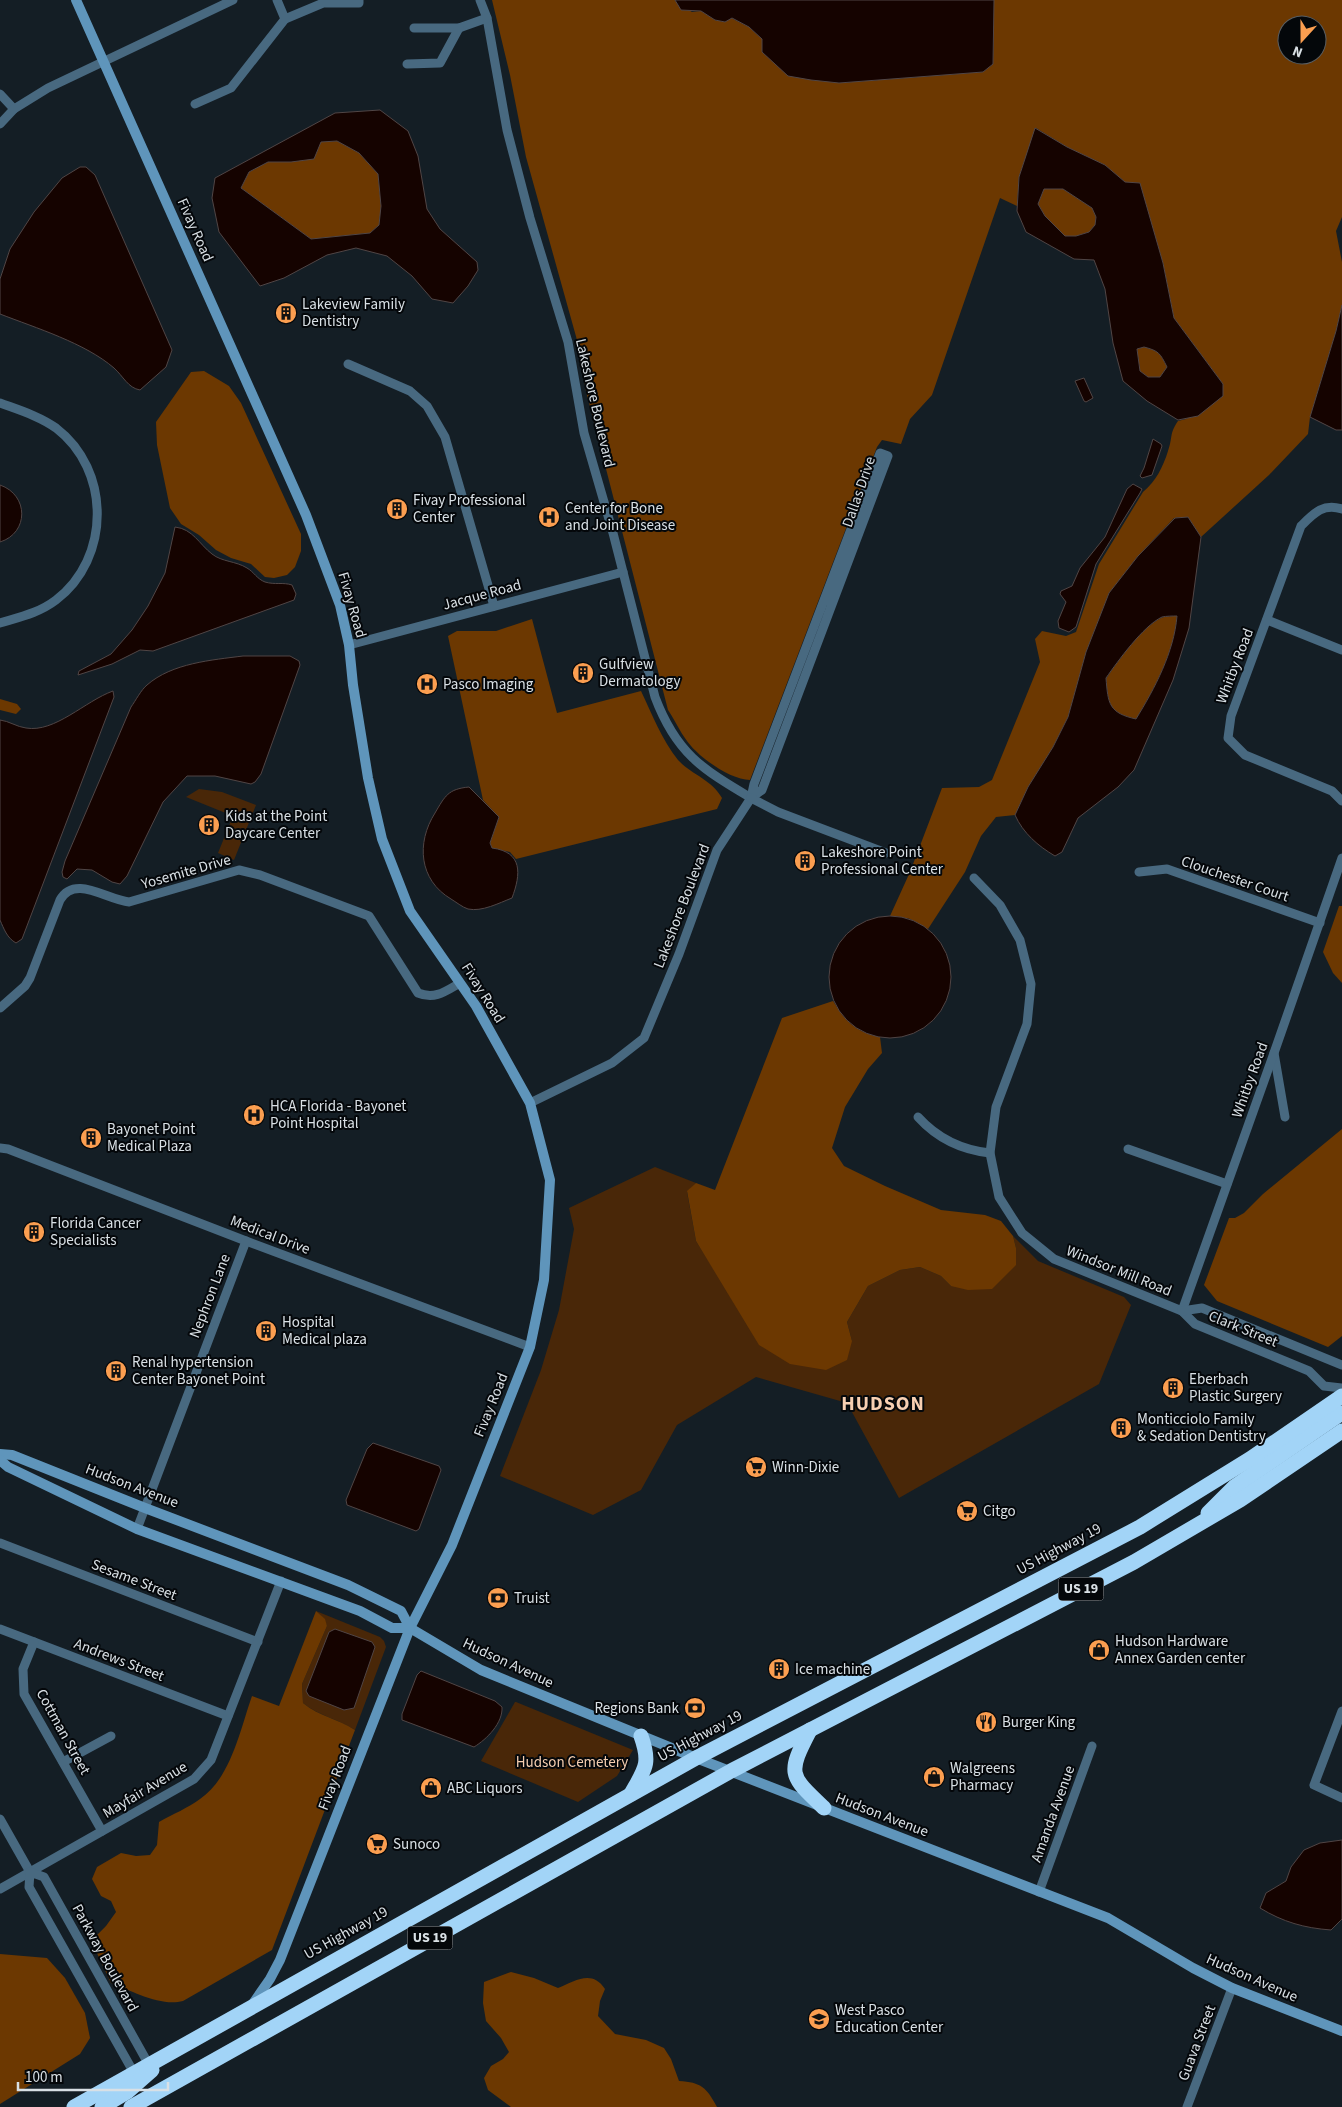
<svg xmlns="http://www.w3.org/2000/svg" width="1342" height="2107" viewBox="0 0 1342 2107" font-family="'Source Sans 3',sans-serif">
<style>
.green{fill:#492708}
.forest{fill:#6c3801;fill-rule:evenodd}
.water{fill:#150300;stroke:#504545;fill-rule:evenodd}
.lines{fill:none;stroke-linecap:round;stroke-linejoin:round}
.street{stroke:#486980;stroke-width:9}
.secondary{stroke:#5f95bb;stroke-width:10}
.highway{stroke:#a2d4f7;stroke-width:15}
.labels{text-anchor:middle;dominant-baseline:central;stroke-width:4;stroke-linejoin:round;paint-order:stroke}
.shield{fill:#04070a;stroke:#999fa3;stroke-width:1}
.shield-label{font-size:14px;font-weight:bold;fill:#d9e0e5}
.street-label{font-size:15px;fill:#d9e0e5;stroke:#04070a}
.poi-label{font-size:15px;fill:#d9e0e5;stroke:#04070a;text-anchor:start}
.park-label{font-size:15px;fill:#f5ceb0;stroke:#04070a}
.district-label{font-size:20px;font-weight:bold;letter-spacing:1px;fill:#f7cfb1;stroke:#04070a}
</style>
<rect width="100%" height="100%" fill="#141e25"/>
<g class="green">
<polygon points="199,789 222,792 256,805 234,860 218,853 233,816 186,797"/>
<polygon points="655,1167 696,1183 687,1192 696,1241 725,1287 852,1341 847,1322 868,1286 900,1270 920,1267 941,1276 951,1286 1016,1248 1013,1236 1038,1261 1124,1297 1131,1305 1099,1384 899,1498 847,1403 756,1377 677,1425 641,1490 593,1515 500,1476 541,1370 559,1310 574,1229 569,1208"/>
<path d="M 316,1611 L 380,1637 L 384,1641 L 386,1647 L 355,1730 C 338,1719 319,1716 303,1703 L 302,1684 L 327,1626 L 324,1619 Z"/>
<polygon points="515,1702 516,1702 633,1750 617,1776 578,1802 481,1761"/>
</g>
<g class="forest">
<path d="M 492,0 L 675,0 L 677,3 L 692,12 L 701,11 L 715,20 L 725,22 L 731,18 L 749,27 L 762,39 L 839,83 L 983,72 L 993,64 L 994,0 L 1342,0 L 1342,217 L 1336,231 L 1342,262 L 1342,305 L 1336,331 L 1310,417 L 1308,434 L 1269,475 L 1201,537 L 1188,517 L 1174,518 L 1138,556 L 1109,593 L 1086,652 L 1068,717 L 1053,747 L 1028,787 L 1015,815 L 996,817 L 981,836 L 965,872 L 928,929 L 910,919 L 890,916 L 910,872 L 942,788 L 979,787 L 992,780 L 1040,662 L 1035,639 L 1042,631 L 1066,636 L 1076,632 L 1099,564 L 1143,492 C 1156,481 1163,467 1168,451 C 1173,437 1169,434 1178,421 L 1186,419 L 1223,384 L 1174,318 L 1163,263 L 1153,231 L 1125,182 L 1105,165 L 1067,147 L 1036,128 L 1019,177 L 1017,206 L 1000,198 L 932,395 L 910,419 L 901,444 L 882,440 L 877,447 L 750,780 C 732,780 703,760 691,746 C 682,736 676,722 668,710 L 586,391 L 577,340 L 526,157 L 510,75 ZM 1287,25 L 1317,25 L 1317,55 L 1287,55 Z"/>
<polygon points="337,141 359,153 378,174 381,206 379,225 370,233 311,239 241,188 249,172 268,162 291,162 321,142"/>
<polygon points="1044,189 1063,189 1092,208 1096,217 1095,225 1089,232 1076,236 1065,236 1045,216 1038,204"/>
<path d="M 1144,347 C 1159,351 1160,353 1167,367 L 1160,377 L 1148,377 L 1140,371 L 1137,349 Z"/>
<polygon points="204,371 229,386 241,403 301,534 301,551 295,567 287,575 274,578 265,577 251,564 231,558 216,550 199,535 181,524 170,508 157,445 156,422 191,372"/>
<path d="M 1177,616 C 1174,652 1155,688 1136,719 C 1108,712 1109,705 1106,679 C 1118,661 1142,627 1161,618 C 1166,616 1172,616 1177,616 Z"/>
<path d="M 532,619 L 557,713 L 641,691 C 652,714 662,740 678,760 C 692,775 711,779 722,798 L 717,809 L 516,859 L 510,852 L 492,848 L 490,843 L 499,817 L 483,800 L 448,636 L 457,631 L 496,631 Z"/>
<polygon points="0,699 17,704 21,709 16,714 0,710"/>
<polygon points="1339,906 1342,906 1342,983 1333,973 1323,952"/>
<path d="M 833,1001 C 847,1022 856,1029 880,1037 L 882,1053 L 868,1069 L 845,1107 L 832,1148 L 844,1166 L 885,1186 L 941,1210 L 985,1215 L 1001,1221 L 1013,1236 L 1016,1248 L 1016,1265 L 992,1289 L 968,1290 L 951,1286 L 941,1276 L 920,1267 L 900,1270 L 868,1286 L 847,1322 L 852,1341 L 847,1360 L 826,1370 L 790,1364 L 759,1345 L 696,1241 L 687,1191 L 696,1183 L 715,1190 L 782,1018 Z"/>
<polygon points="1342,1129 1342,1336 1328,1347 1217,1301 1204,1285 1229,1218 1235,1218 1244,1213 1263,1194"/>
<path d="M 316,1611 L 325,1619 L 327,1626 L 302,1684 L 303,1703 C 320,1717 337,1718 355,1730 L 272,1950 L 183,2001 C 161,2007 132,1991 111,1983 L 96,1951 L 97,1935 L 106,1926 L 116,1912 L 111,1901 L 101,1896 L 92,1879 L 97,1867 L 121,1853 L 136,1856 L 150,1855 L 157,1845 L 159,1822 C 173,1814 188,1808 200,1799 C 231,1778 240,1730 252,1696 L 279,1706 Z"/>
<polygon points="0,1954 47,1958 65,1978 85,2013 90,2038 80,2054 0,2104"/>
<path d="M 511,1972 L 534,1978 L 558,1988 C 575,1981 592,1969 605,1989 L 600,2001 L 598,2016 L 615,2034 L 646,2040 L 664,2048 L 671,2059 L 679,2081 C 701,2082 707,2088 717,2107 L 511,2107 L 488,2090 L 484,2078 L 491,2066 L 503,2059 L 509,2052 L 501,2038 L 486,2021 L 483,2003 L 484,1982 Z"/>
</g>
<g class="water">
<polygon points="675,0 994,0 993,64 983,72 839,83 811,80 788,76 762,52 762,39 749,27 732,18 725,22 715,20 701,11 681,10"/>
<path d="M 380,110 L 408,131 L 418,156 L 427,209 L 440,229 L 477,262 L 478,270 L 468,286 L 453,303 L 432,299 L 412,276 L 387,256 L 356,248 L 327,255 L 284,278 L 260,286 L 219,232 L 212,198 L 215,178 L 335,113 ZM 337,141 L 359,153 L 378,174 L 381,206 L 379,225 L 370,233 L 311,239 L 241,188 L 249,172 L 268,162 L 291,162 L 314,159 L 321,142 Z"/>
<path d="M 1035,128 L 1067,147 L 1105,165 L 1125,182 L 1140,183 L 1163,263 L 1174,318 L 1223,384 L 1223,396 L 1198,416 L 1178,420 L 1147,401 L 1123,381 L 1113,343 L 1105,289 L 1094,260 L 1074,259 L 1026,232 L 1017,211 L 1019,177 ZM 1044,189 L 1063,189 L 1092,208 L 1096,217 L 1095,225 L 1089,232 L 1076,236 L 1065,236 L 1045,216 L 1038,204 ZM 1144,347 C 1159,351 1160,353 1167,367 L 1160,377 L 1148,377 L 1140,371 L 1137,349 Z"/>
<path d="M 80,167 L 86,167 L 95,175 L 172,350 L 166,367 L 140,390 C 128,388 123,376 114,368 C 85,343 36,328 0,314 L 0,279 L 10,249 L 34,212 L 62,178 Z"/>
<polygon points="1342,305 1342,430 1336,430 1310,417 1336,331"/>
<polygon points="1084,378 1093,398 1086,402 1084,401 1075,381"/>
<polygon points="1153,439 1161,444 1162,446 1152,475 1142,478 1140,476 1144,468"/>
<polygon points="1133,484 1142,489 1140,493 1096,564 1076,627 1069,632 1059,628 1058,621 1066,602 1060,594 1061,591 1072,586 1080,568 1105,537 1127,489"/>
<path d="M 0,485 C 29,495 29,533 0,542 Z"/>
<path d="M 1188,517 L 1201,537 L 1189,628 L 1173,680 L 1134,770 L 1118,787 L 1078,818 L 1062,852 L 1055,856 C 1038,846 1023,833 1015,815 L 1028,787 L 1053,747 L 1068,717 L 1086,652 L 1109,593 L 1138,556 L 1175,518 ZM 1177,616 C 1174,652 1155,688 1136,719 C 1109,713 1108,704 1106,678 C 1118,661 1143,626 1162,617 C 1166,616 1173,616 1177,616 Z"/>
<path d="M 175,527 C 193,529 199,544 212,554 C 222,562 236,561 247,568 C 254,572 257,579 265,582 C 275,585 283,582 292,585 L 296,594 L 294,600 L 153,651 L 140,650 L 112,664 L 78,675 L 79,671 L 111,654 L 132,630 L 148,606 L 165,573 Z"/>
<path d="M 243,656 L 290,656 L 299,661 L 300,665 L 261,774 L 255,782 L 251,784 L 215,776 L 187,776 L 163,802 L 127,876 L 120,884 L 112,882 L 92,870 L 77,869 L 67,879 L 63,877 L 62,872 L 65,861 L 131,707 C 136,700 141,690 147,685 C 172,663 212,660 243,656 Z"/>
<path d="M 113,691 L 114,697 L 22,939 L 16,943 C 7,938 4,929 0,920 L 0,720 C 9,721 17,727 26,728 C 55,733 85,701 113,691 Z"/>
<path d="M 469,787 L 499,817 L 490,843 L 492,848 C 523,852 521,874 512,898 C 499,903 482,912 468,909 C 462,907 456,902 451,899 C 419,880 416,843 435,813 C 445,796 448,789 469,787 Z"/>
<circle cx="890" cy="977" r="61"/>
<polygon points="373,1443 439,1466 441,1470 419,1529 416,1531 347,1505 346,1500 367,1449"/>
<polygon points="335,1629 372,1642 375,1647 354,1708 344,1710 309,1696 306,1691 329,1632"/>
<path d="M 421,1671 L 495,1701 L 502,1707 C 503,1723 487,1739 474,1747 L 402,1720 L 402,1714 L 417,1675 Z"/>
<path d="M 1342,1840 L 1342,1919 L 1331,1930 C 1304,1928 1283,1922 1260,1908 L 1266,1893 L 1286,1881 L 1291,1867 L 1304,1850 L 1320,1843 Z"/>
</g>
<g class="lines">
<g class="street">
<path d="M 480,0 L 487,18 L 507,130 L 530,218 L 568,342 L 584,433 L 613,533 L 655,697 C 676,753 702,769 751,798 L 717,850 L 679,954 L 644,1038 L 612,1063 L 530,1103"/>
<polyline points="285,19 323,3 359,3 359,0"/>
<polyline points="414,28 459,28 487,18"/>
<polyline points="407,64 440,63 459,28"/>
<polyline points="0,94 14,109"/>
<polyline points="195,104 231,88 285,19 277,0"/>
<polyline points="0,124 14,109 48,88 233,0"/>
<polyline points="348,364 410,391 427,406 445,437 494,606"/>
<path d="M 0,403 C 19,410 39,416 56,428 C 111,470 111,558 56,600 C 39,613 20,617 0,623"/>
<polygon points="880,453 888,456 762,790 751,798 754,784"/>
<path d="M 1342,509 C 1323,503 1314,513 1301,526 L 1231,716 L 1228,738 L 1245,755 L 1332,791 L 1342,801"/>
<polyline points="1267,620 1342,650"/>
<polyline points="349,645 623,572"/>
<polyline points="751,798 778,812 886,853"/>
<polyline points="1139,872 1167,869 1320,923"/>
<polyline points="974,878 1000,905 1020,940 1031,984 1027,1024 996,1107 990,1153 999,1197 1022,1233 1054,1259 1182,1311 1195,1324 1309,1371 1324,1386 1342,1388"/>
<path d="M 0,1008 L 25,986 L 30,978 L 60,900 C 75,874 107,900 129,902 L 239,870 L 260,875 L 369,916 L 418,993 C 435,1000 446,991 460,983"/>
<polyline points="1274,1053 1285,1117"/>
<path d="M 918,1117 C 937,1138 962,1150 990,1153"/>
<polyline points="0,1148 8,1149 246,1241 530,1347"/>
<polyline points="1128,1149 1227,1184"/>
<polyline points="1182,1311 1274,1053 1342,858"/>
<polyline points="1182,1311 1202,1308 1342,1365"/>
<polyline points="137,1529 246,1241"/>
<polyline points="0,1543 258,1642"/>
<polyline points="0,1629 228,1716"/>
<polyline points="34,1642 23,1669 24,1694 102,1831"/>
<polyline points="1342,1711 1314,1785 1342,1798"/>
<polyline points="63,1762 111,1736"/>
<polyline points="0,1819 30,1872"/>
<polyline points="0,1889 194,1779 211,1760 281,1581"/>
<polyline points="1039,1892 1092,1746"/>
<polyline points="134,2073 29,1887 30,1872 44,1877 149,2065"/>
<polyline points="1187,2107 1232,1988"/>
</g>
<g class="secondary">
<polyline points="76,0 306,515 340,605 349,645 353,685 368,778 382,839 410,911 476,1006 530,1103 550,1180 544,1280 530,1347 452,1545 410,1628 280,1960 270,1979 252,2005"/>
<polyline points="0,1454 12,1455 145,1508 348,1585 401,1611 410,1628 481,1670 696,1758 1108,1918 1193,1968 1232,1988 1342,2031"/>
<polyline points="0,1460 8,1467 137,1529 360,1611 392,1628 410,1628"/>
</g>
<g class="highway">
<polyline points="1208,1513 1234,1487 1342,1413"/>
<path d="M 810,1730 C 787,1774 789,1775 824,1808"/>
<path d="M 631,1794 C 645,1769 651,1764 641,1736"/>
<polyline points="74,2107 696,1758 1140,1527 1250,1459 1342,1396"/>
<polyline points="102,2107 127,2092 152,2070"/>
<polyline points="131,2107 731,1771 1134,1562 1240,1500 1342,1431"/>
</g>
</g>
<defs>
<g id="building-disc" transform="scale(1.125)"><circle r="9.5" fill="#fb9e50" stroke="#04070a"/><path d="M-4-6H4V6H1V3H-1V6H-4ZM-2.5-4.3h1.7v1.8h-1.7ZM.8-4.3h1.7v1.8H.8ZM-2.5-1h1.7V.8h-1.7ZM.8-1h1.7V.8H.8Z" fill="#111"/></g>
<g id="hospital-disc" transform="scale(1.125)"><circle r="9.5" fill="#fb9e50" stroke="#04070a"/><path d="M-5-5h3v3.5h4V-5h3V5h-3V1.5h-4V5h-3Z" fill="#111"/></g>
<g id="supermarket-disc" transform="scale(1.125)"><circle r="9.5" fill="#fb9e50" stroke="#04070a"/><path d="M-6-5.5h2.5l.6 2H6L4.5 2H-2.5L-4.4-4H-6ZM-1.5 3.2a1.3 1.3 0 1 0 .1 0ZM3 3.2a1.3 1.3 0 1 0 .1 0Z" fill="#111"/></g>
<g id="bank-disc" transform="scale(1.125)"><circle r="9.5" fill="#fb9e50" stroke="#04070a"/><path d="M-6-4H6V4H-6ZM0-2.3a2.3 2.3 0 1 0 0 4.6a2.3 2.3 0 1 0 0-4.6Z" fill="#111"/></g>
<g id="shop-disc" transform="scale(1.125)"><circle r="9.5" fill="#fb9e50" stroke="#04070a"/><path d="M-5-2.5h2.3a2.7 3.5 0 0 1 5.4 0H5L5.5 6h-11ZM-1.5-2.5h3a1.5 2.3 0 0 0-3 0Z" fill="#111"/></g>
<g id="restaurant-disc" transform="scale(1.125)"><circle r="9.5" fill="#fb9e50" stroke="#04070a"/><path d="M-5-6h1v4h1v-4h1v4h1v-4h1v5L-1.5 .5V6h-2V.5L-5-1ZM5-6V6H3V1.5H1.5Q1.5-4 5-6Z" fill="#111"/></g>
<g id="school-disc" transform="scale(1.125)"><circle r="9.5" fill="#fb9e50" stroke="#04070a"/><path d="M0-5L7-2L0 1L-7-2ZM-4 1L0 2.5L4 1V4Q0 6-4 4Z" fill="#111"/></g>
</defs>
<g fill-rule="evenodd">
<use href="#building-disc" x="286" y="313"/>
<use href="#building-disc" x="397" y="509"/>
<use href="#hospital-disc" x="549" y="517"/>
<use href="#building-disc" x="583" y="673"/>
<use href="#hospital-disc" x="427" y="684"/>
<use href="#building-disc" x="209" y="825"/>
<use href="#building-disc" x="805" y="861"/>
<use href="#hospital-disc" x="254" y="1115"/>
<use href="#building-disc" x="91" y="1138"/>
<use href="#building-disc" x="34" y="1232"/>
<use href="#building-disc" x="266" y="1331"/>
<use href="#building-disc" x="116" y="1371"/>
<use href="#building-disc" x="1173" y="1388"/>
<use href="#building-disc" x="1121" y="1428"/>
<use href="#supermarket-disc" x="756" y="1467"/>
<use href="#supermarket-disc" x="967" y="1511"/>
<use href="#bank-disc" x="498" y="1598"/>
<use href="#shop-disc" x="1099" y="1650"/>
<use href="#building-disc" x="779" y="1669"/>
<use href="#bank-disc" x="695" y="1708"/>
<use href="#restaurant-disc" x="986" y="1722"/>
<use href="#shop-disc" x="934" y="1777"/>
<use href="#shop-disc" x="431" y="1788"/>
<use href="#supermarket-disc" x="377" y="1844"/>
<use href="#school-disc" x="819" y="2019"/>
</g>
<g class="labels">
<g class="shield">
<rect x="1058.5" y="1577.5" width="45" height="23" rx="4"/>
<rect x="407.5" y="1926.5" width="45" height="23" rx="4"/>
</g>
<g class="shield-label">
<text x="1081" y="1589">US 19</text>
<text x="430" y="1938">US 19</text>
</g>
<g class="street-label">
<text transform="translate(195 230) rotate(66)">Fivay Road</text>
<text transform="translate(595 403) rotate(77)">Lakeshore Boulevard</text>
<text transform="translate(859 492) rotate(-71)">Dallas Drive</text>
<text transform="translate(482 595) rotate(-15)">Jacque Road</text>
<text transform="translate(352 605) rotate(74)">Fivay Road</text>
<text transform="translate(1235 666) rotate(-69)">Whitby Road</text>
<text transform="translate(186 872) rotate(-16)">Yosemite Drive</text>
<text transform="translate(1235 879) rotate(19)">Clouchester Court</text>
<text transform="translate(682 906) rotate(-69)">Lakeshore Boulevard</text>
<text transform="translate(483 993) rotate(58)">Fivay Road</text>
<text transform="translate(1250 1080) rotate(-70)">Whitby Road</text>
<text transform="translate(270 1235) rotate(21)">Medical Drive</text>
<text transform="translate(1119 1271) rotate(22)">Windsor Mill Road</text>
<text transform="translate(210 1296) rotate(-69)">Nephron Lane</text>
<text transform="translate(1243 1329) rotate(22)">Clark Street</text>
<text transform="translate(491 1405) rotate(-68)">Fivay Road</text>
<text transform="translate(132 1486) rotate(21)">Hudson Avenue</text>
<text transform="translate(1059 1549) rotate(-28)">US Highway 19</text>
<text transform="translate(134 1580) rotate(21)">Sesame Street</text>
<text transform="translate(119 1660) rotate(21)">Andrews Street</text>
<text transform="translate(508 1663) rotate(25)">Hudson Avenue</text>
<text transform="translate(63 1732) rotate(61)">Cottman Street</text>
<text transform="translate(700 1736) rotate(-28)">US Highway 19</text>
<text transform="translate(335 1778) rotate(-69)">Fivay Road</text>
<text transform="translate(145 1790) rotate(-31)">Mayfair Avenue</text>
<text transform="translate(1053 1814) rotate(-70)">Amanda Avenue</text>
<text transform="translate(882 1815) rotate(21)">Hudson Avenue</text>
<text transform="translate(346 1933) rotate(-29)">US Highway 19</text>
<text transform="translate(105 1958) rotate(61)">Parkway Boulevard</text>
<text transform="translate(1252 1978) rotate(24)">Hudson Avenue</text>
<text transform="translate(1197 2043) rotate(-69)">Guava Street</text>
</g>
<g class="poi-label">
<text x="302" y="304">Lakeview Family<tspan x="302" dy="17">Dentistry</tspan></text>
<text x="413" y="500">Fivay Professional<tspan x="413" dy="17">Center</tspan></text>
<text x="565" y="508">Center for Bone<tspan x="565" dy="17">and Joint Disease</tspan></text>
<text x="599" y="664">Gulfview<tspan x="599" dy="17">Dermatology</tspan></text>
<text x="443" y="684">Pasco Imaging</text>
<text x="225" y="816">Kids at the Point<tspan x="225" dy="17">Daycare Center</tspan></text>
<text x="821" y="852">Lakeshore Point<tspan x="821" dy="17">Professional Center</tspan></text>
<text x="270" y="1106">HCA Florida - Bayonet<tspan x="270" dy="17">Point Hospital</tspan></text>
<text x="107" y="1129">Bayonet Point<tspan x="107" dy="17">Medical Plaza</tspan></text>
<text x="50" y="1223">Florida Cancer<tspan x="50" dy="17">Specialists</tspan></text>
<text x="282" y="1322">Hospital<tspan x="282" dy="17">Medical plaza</tspan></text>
<text x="132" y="1362">Renal hypertension<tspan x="132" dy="17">Center Bayonet Point</tspan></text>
<text x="1189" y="1379">Eberbach<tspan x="1189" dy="17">Plastic Surgery</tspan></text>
<text x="1137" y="1419">Monticciolo Family<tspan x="1137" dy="17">&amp; Sedation Dentistry</tspan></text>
<text x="772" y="1467">Winn-Dixie</text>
<text x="983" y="1511">Citgo</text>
<text x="514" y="1598">Truist</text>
<text x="1115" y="1641">Hudson Hardware<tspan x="1115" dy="17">Annex Garden center</tspan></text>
<text x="795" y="1669">Ice machine</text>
<text x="679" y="1708" text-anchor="end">Regions Bank</text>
<text x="1002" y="1722">Burger King</text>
<text x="950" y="1768">Walgreens<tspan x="950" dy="17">Pharmacy</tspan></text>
<text x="447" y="1788">ABC Liquors</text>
<text x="393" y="1844">Sunoco</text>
<text x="835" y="2010">West Pasco<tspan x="835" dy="17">Education Center</tspan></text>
</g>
<g class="park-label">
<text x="572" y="1762">Hudson Cemetery</text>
</g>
<g class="district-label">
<text x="883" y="1404">HUDSON</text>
</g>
</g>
<g transform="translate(1302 40) rotate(201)"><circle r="24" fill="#04070a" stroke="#595e62"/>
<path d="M0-4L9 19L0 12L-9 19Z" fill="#fb9e50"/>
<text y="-8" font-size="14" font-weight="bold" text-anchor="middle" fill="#d9e0e5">N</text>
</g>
<path d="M18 2082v8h150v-8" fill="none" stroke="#d9e0e5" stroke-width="2.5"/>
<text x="25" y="2082" font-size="15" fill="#d9e0e5" stroke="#04070a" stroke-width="4" paint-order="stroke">100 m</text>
</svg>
